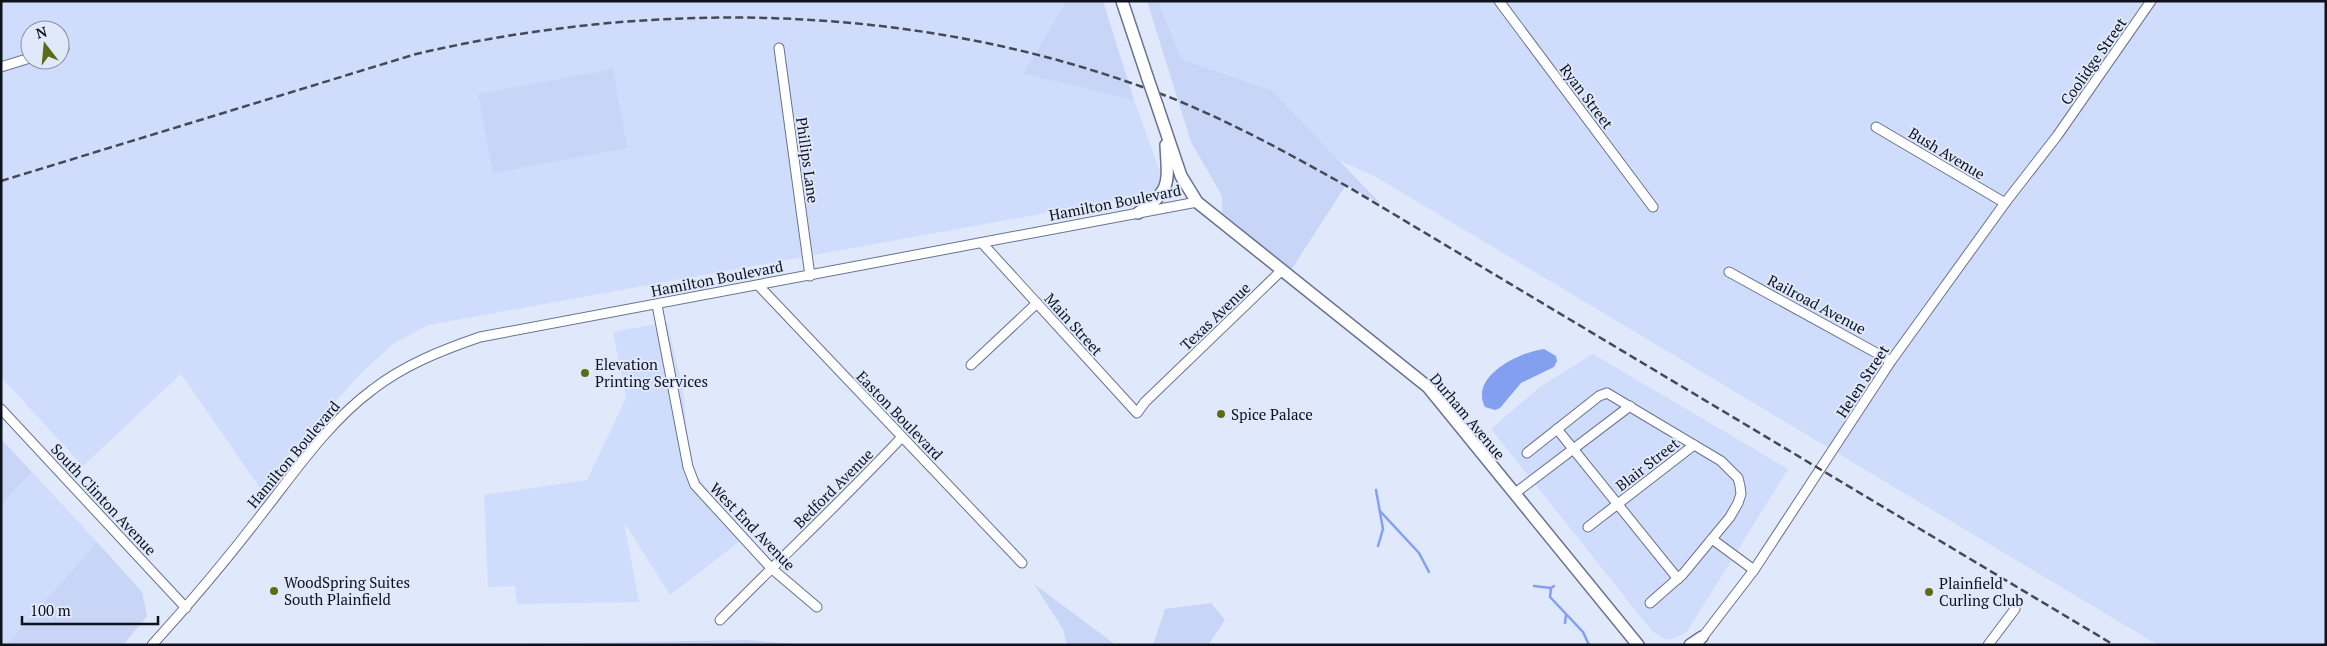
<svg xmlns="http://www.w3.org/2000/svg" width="2327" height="646" viewBox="0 0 2327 646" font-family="'PT Serif',serif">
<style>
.built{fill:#d0dcfc;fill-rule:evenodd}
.green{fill:#c8d5f6}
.water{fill:#839fef}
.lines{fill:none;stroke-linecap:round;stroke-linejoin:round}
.stream{stroke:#839fef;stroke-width:2.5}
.minor-casing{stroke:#687390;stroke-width:11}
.major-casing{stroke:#687390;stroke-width:14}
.minor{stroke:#fff;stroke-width:9}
.major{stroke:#fff;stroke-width:11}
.rail{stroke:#444956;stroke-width:2.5;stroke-dasharray:8 4;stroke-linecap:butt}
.major-bridge-casing{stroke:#687390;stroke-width:14;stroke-linecap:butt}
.major-bridge{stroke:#fff;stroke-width:11}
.poi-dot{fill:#5e6b15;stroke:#e0e8fb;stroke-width:2}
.labels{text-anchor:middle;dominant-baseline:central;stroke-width:4;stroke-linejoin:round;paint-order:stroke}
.street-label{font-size:15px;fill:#0e121d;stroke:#e0e8fb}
.poi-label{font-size:15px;fill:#0e121d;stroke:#e0e8fb;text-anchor:start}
</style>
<rect width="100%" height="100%" fill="#e0e8fb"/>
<g class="built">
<path d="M 1,1 L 1067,1 L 1023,74 L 1134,100 L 1167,191 L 428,325 L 393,344 L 359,375 L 260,488 L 181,374 L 83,466 L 1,377 ZM 30,30 L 60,30 L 60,60 L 30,60 Z"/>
<polygon points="1155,1 2326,1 2326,645 2158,645 1376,177 1183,90"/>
<polygon points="667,322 683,390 690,466 732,523 745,537 670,595 624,522 639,602 517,604 515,586 488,587 484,495 587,480 626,398 613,332"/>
<polygon points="1593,354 1788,469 1687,632 1672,639 1664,639 1652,631 1491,429 1541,386"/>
<polygon points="32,472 97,542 6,645 1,645 1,505"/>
</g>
<g class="green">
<polygon points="1067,1 1103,1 1134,100 1023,74"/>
<polygon points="1147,1 1158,1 1181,59 1272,91 1381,204 1346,185 1291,270 1222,212 1222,196 1191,142"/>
<polygon points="613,69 627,148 493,173 478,94"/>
<polygon points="1,439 32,472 1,505"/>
<polygon points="97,542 142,592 147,616 123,645 6,645"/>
<polygon points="1034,584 1116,645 1067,645 1063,629"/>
<polygon points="1211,603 1225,620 1208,645 1153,645 1165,609"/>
<polygon points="747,640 809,645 467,645"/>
</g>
<path class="water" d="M 1544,349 L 1556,356 L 1557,361 L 1554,367 L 1521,383 L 1500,408 L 1495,410 L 1485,407 C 1469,376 1520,352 1544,349 Z"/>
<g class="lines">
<g class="stream">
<polyline points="1376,490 1383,529 1378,546"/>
<polyline points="1380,511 1419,553 1429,572"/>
<polyline points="1534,586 1551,588 1554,586"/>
<polyline points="1551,588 1550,597 1583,632 1589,645"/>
<polyline points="1565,623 1566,615"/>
</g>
<g class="minor-casing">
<g id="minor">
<polyline points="1499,1 1653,207"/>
<polyline points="779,48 810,276"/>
<polyline points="60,50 64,49"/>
<polyline points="1,67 30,58"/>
<polyline points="1876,127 2005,203"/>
<polyline points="982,243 1137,413 1145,402 1282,270"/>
<polyline points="1729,272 1891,361"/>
<polyline points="759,286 1022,563"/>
<polyline points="657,305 688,467 695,485 771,568 817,607"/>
<polyline points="971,365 1037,303"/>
<polyline points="1,409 186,608"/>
<polyline points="1557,429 1678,579"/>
<polyline points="1527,453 1599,396 1607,393 1721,461 1738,478 1740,486 1741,494 1738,503 1730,517 1683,574 1650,603"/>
<polyline points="1514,494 1630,406"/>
<polyline points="1588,527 1694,445"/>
<polyline points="1712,539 1754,570"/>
<path d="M 720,620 C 780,559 843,500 901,438"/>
<polyline points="1698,643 1754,570 1891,361 2005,203 2057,136 2151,1"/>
<path d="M 152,645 C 191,602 229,557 264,511 C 297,469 329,422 372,390 C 404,365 442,350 480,337 L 1197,202"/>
<polyline points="1988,645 2015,609"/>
</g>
</g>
<g class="major-casing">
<g id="major">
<polyline points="1122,1 1148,79"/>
<polyline points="1157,105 1181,176 1197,202 1428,387 1638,645"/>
<path d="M 1138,213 C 1172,190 1168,184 1166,145"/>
<polyline points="1690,645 1702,637"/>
</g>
</g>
<use href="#minor" class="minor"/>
<use href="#major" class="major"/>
<path class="rail" d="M 1,181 L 416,54 C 649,0 903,3 1131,83 C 1208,109 1279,148 1350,188 L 2114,645"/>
<g class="major-bridge-casing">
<polyline id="major-bridge" points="1148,79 1157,105"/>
</g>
<use href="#major-bridge" class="major-bridge"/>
</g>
<g class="poi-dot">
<circle cx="585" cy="373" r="5"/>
<circle cx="1221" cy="414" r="5"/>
<circle cx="274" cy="591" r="5"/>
<circle cx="1929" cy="592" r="5"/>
</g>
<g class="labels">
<g class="street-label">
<text transform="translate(2093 61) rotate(-55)">Coolidge Street</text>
<text transform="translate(1587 96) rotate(53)">Ryan Street</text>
<text transform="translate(1947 153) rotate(31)">Bush Avenue</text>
<text transform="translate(808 160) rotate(82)">Phillips Lane</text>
<text transform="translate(1115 202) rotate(-11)">Hamilton Boulevard</text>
<text transform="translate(717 278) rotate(-11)">Hamilton Boulevard</text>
<text transform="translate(1817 304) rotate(28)">Railroad Avenue</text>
<text transform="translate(1215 316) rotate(-44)">Texas Avenue</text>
<text transform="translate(1074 324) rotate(48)">Main Street</text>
<text transform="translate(1862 381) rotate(-57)">Helen Street</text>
<text transform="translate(900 415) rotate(46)">Easton Boulevard</text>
<text transform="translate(1468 416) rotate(50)">Durham Avenue</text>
<text transform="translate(293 454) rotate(-50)">Hamilton Boulevard</text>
<text transform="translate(1647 464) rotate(-38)">Blair Street</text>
<text transform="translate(833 488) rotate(-45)">Bedford Avenue</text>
<text transform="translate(104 499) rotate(47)">South Clinton Avenue</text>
<text transform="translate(753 526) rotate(46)">West End Avenue</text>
</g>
<g class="poi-label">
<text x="595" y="364">Elevation<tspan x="595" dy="17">Printing Services</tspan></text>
<text x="1231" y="414">Spice Palace</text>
<text x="284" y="582">WoodSpring Suites<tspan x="284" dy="17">South Plainfield</tspan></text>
<text x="1939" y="583">Plainfield<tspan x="1939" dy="17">Curling Club</tspan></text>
</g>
</g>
<rect width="2327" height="646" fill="none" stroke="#0e121d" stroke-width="5"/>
<g transform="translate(45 45) rotate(344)"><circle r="24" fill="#e0e8fb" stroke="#8c92a2"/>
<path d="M0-4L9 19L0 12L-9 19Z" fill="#5e6b15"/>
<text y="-8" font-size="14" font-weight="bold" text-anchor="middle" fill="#0e121d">N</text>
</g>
<path d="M22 616v8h136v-8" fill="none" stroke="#0e121d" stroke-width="2.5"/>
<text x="30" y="616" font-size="15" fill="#0e121d" stroke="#e0e8fb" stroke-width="4" paint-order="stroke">100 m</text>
</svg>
